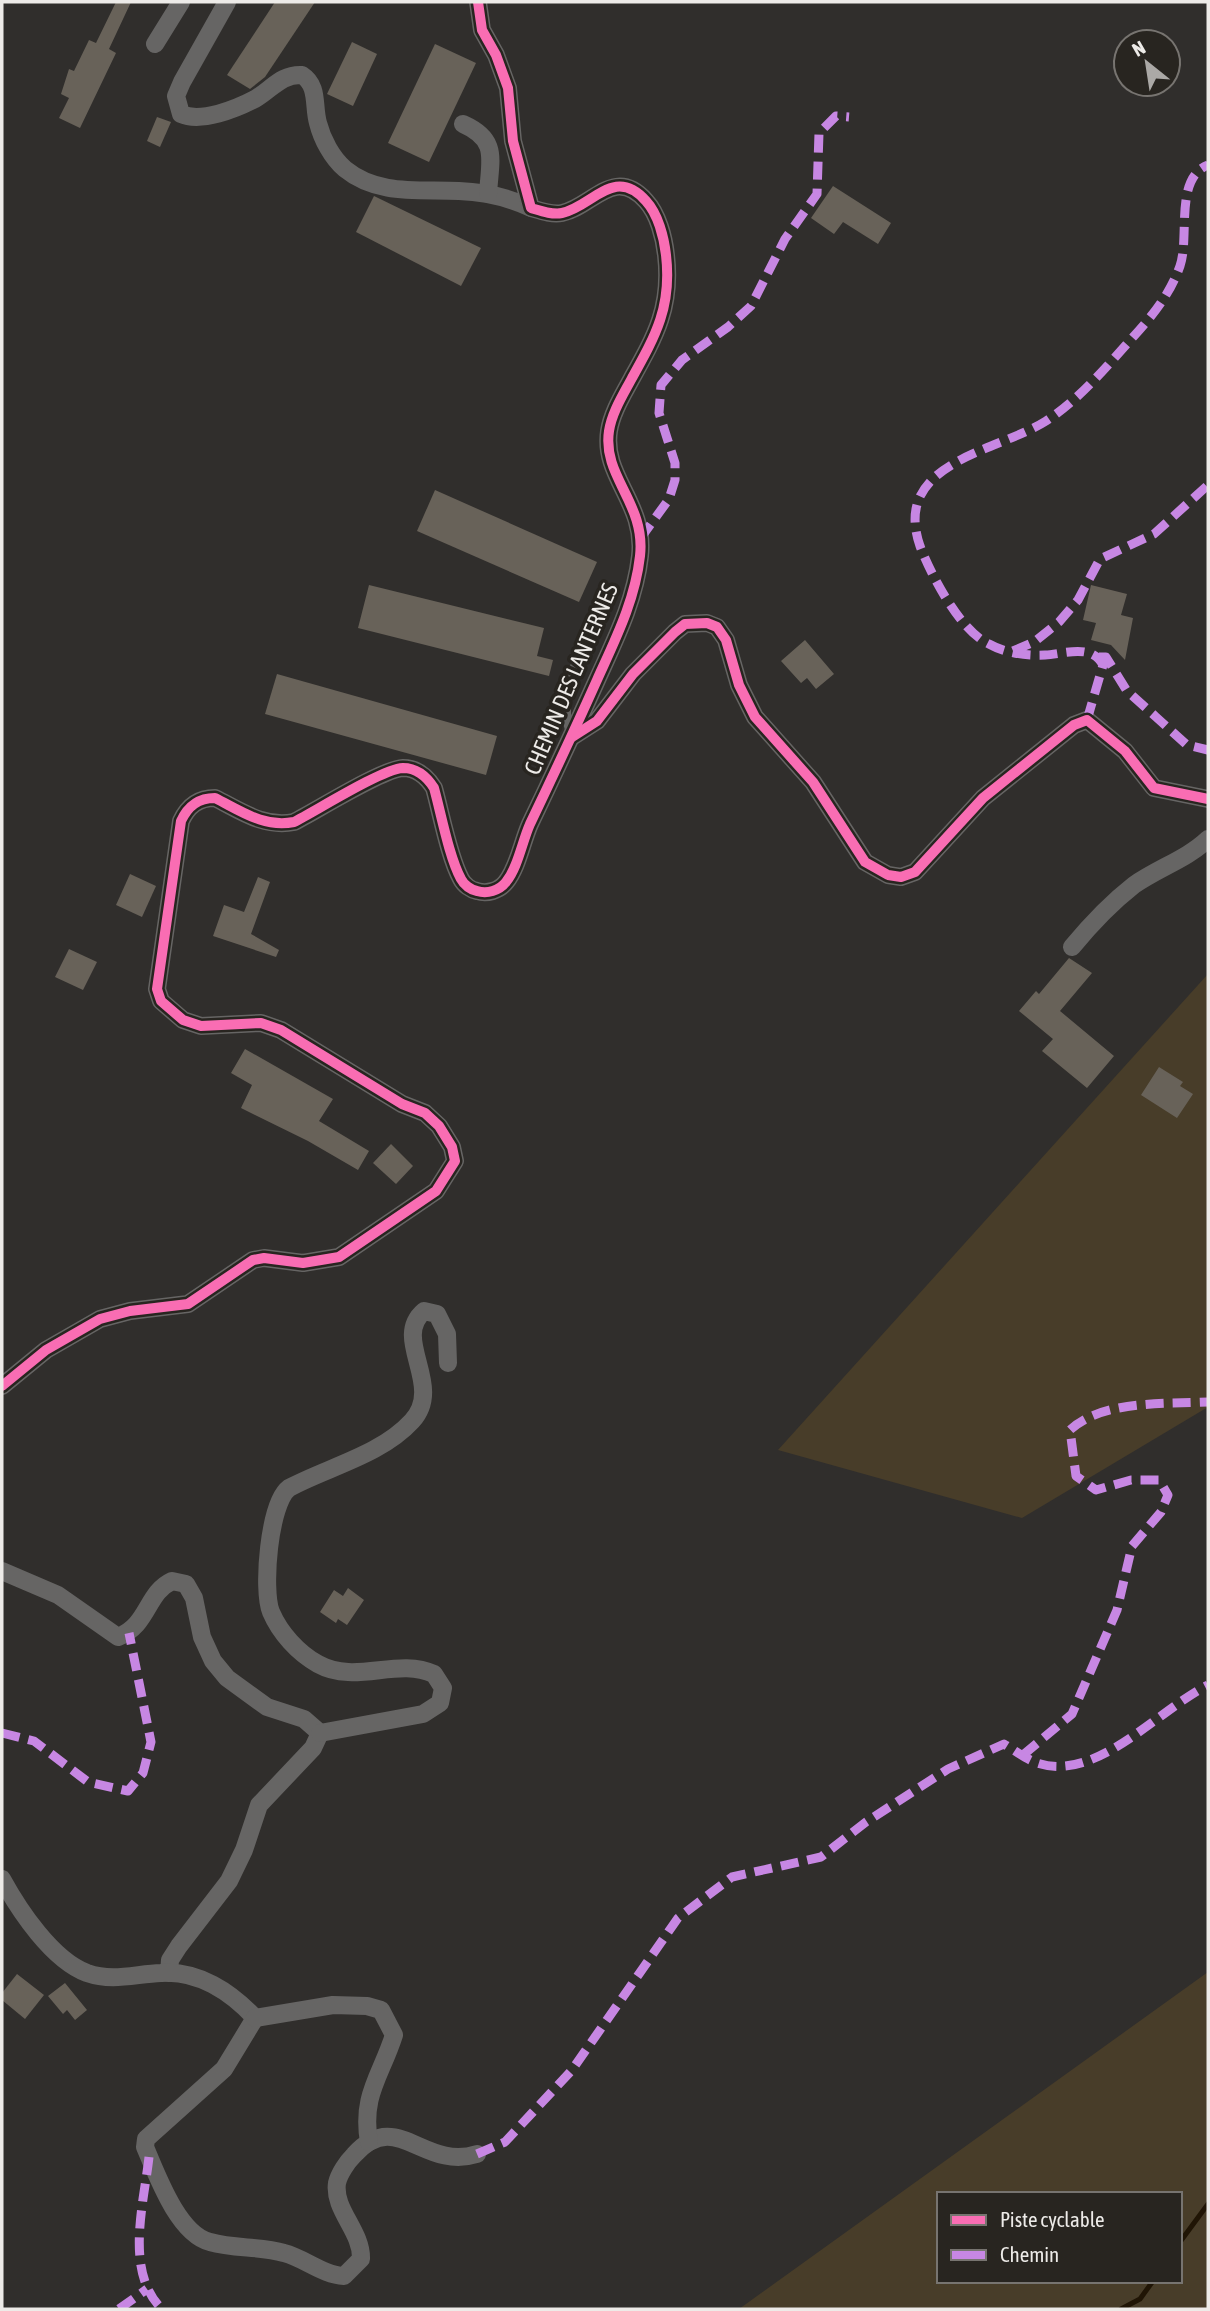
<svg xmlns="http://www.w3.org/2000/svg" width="1210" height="2311" viewBox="0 0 1210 2311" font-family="'Asap Condensed',sans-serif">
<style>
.green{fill:#483d29;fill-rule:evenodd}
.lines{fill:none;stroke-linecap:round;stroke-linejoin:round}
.stream{stroke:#201505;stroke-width:5}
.building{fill:#686259}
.service{stroke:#666564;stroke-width:9}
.minor{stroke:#666564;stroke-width:18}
.quiet{stroke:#c787e3;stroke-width:9;stroke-dasharray:18 9;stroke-linecap:butt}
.cycleway-casing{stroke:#282520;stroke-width:15}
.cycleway{stroke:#f96db3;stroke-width:10}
.labels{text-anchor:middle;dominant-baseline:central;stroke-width:7;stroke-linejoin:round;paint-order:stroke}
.street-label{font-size:23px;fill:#edebe8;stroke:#282520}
</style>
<rect width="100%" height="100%" fill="#302e2c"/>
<g class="green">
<polygon points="1208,974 1208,1407 1022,1518 778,1450"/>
<path d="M 1208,1972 L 1208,2309 L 739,2309 ZM 939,2194 L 1180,2194 L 1180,2281 L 939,2281 Z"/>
</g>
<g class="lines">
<g class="stream">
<polyline points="1180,2242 1208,2204"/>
<polyline points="1121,2309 1140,2299 1153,2281"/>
</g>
</g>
<g class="building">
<polygon points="116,2 131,2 109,49 116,53 80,128 59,118 69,98 61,94 69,69 74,71 89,40 96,43"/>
<polygon points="275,2 315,2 265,77 250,89 227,75"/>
<polygon points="352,42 377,54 353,106 327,94"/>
<polygon points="435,44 476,63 429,162 388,143"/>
<polygon points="157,117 171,122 160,147 147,141"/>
<polygon points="833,186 891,223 878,244 843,222 834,234 811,218"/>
<polygon points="374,196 481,248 461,286 356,232"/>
<polygon points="435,490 597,562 579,602 417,531"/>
<polygon points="369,585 544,628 537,656 553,660 549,676 358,628"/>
<polygon points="1091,585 1127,594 1121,615 1133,618 1125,660 1111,645 1091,640 1096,623 1083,620"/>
<polygon points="805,640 834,674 816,689 807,678 801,683 781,661"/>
<polygon points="277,674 497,736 486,775 265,714"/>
<polygon points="130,874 156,886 142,917 116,905"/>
<polygon points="258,877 270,882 251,934 279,950 276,957 213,936 224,905 244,912"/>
<polygon points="69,949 97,962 83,990 55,977"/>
<polygon points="1069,958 1092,973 1060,1011 1114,1056 1087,1088 1042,1051 1053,1039 1019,1011 1036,991 1039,994"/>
<polygon points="245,1049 333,1099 319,1121 369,1151 358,1170 308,1141 241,1108 252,1085 231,1073"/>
<polygon points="1159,1067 1183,1082 1180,1086 1193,1094 1177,1118 1141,1095"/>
<polygon points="391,1144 413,1166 396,1184 373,1163"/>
<polygon points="348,1588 364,1600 347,1625 338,1619 336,1623 320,1612 334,1590 343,1596"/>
<polygon points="17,1974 44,1995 25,2019 2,2000 2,1993"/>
<polygon points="65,1983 87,2010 75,2020 67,2010 63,2014 48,1996"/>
</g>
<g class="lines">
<path class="service" d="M 571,734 C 558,702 575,667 585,635"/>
<g class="minor">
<path d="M 227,2 L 182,82 L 176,96 L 181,114 C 201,123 236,109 255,99 C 272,89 281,74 302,75 C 319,86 313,106 318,123 C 322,139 332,158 345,169 C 378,196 420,189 459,191 C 485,192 508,197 531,208"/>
<polyline points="155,44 181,2"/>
<path d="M 463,124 C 499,140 490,159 488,194"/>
<polyline points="572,737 597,721 633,674 675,632 685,624 707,623 717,627 726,640 739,685 755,717 813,782 865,862 888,875 901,877 915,872 983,798 1074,725 1087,720 1125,751 1154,788 1208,799"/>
<path d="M 1072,947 C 1091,924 1111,903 1134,885 C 1158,868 1187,859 1208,839"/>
<path d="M 2,1386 L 46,1350 L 100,1319 L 130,1311 L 188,1304 L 253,1260 L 264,1258 L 303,1263 L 339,1257 L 436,1191 L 455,1161 L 452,1147 L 439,1126 L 425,1113 L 402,1104 L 281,1030 L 261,1023 L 201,1026 L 183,1020 L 161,1001 L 157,989 L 181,821 C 188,806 198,798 215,798 C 241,811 264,828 294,822 C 316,811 382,769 403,768 C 417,768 427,777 434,788 C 441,813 449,857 461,879 C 464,885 471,890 477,891 C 487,894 499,891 506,882 C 518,867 522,842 530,824 C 553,776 575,729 597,680 C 615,640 635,601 640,556 C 646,503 602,477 609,431 C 612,412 623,395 632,378 C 656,335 672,306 666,255 C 664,237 658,214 646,201 C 614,165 592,207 562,213 C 552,215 541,211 531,208 L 513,141 L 508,88 L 496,55 L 482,30 L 478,2"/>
<path d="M 2,1571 L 58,1595 L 118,1637 C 149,1625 146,1593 172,1581 L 186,1584 L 194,1598 L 202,1637 L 213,1661 L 227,1678 L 267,1707 L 304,1719 L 320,1733 L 313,1748 L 259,1805 L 244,1850 L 229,1881 L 179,1946 L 170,1960 L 169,1973"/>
<path d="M 320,1733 L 423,1714 L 440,1703 L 443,1688 L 434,1674 C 397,1657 356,1685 318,1664 C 298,1653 280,1633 271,1612 C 262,1590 269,1503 289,1488 C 328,1467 381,1455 412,1421 C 445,1385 391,1339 424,1311 L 437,1314 L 447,1334 L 448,1363"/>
<path d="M 2,1879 C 19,1910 52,1960 87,1973 C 113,1982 135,1974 161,1973 C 198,1970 231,1992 255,2018"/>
<path d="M 255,2018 L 224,2069 L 146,2139 L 145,2147 C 157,2175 178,2234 210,2242 C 234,2249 260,2246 284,2253 C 304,2258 323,2275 344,2276 L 361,2259 C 362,2231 333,2210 337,2183 C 339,2174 347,2162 354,2155 C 397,2107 423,2171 477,2154"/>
<path d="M 255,2018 L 333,2005 L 367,2006 L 381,2010 L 394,2035 C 381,2076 361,2095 369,2142"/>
</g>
<g class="quiet">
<polyline points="640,539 669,499 675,480 675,463 659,413 661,385 682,360 728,327 751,306 785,239 817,194 819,133 836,116 849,117"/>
<polyline points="1013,651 1034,642 1059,622 1078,600 1100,559 1154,534 1208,485"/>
<polyline points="1099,657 1106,657 1127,691 1156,717 1187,745 1208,750"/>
<path d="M 1087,720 L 1103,665 C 1091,643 1065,654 1045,655 C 1026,656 1005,653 989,644 C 960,631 931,575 920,546 C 891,462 997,452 1046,421 C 1080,399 1107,366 1134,336 C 1153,315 1170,294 1180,266 C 1190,237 1174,178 1208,165"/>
<polyline points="2,1733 34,1741 88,1782 128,1791 143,1773 151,1742 129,1633"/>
<path d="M 1023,1755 L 1072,1714 L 1117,1610 L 1132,1546 L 1161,1512 L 1168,1495 L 1159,1480 L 1131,1480 L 1096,1490 L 1076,1476 L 1070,1430 C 1102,1400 1165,1404 1208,1402"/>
<path d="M 477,2154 L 505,2142 L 572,2070 L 678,1918 L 732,1877 L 821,1857 L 866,1822 L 948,1769 L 1004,1744 C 1014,1750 1026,1759 1037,1763 C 1096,1783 1158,1710 1208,1685"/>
<path d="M 149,2157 C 144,2203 124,2272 162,2309"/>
<polyline points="119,2309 147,2289"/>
</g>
<g class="cycleway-casing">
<g id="cycleway">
<polyline points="572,737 597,721 633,674 675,632 685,624 707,623 717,627 726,640 739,685 755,717 813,782 865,862 888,875 901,877 915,872 983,798 1074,725 1087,720 1125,751 1154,788 1208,799"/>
<path d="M 2,1386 L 46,1350 L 100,1319 L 130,1311 L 188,1304 L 253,1260 L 264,1258 L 303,1263 L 339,1257 L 436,1191 L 455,1161 L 452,1147 L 439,1126 L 425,1113 L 402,1104 L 281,1030 L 261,1023 L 201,1026 L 183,1020 L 161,1001 L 157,989 L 181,821 C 188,806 198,798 215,798 C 241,811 264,828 294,822 C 316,811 382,769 403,768 C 417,768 427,777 434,788 C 441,813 449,857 461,879 C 464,885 471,890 477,891 C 487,894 499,891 506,882 C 518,867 522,842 530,824 C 553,776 575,729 597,680 C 615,640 635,601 640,556 C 646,503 602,477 609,431 C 612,412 623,395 632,378 C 656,335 672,306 666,255 C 664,237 658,214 646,201 C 614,165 592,207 562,213 C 552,215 541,211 531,208 L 513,141 L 508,88 L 496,55 L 482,30 L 478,2"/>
</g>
</g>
<use href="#cycleway" class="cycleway"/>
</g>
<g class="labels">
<g class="street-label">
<text transform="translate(571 679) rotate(-67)">CHEMIN DES LANTERNES</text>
</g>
</g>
<rect width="1210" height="2311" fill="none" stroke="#edebe8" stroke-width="7"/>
<rect x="937" y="2192" width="245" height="91" fill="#282520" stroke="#777470" stroke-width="2"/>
<rect x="951" y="2215" width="35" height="10" fill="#f96db3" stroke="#777470" stroke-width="2"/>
<text x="1000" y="2227" font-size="21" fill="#edebe8">Piste cyclable</text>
<rect x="951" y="2250" width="35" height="10" fill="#c787e3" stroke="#777470" stroke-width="2"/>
<text x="1000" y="2262" font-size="21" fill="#edebe8">Chemin</text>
<g transform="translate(1147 63) rotate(330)"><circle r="33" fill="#282520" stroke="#777470" stroke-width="2"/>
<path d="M0-5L12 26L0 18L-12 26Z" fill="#aba9a6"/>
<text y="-10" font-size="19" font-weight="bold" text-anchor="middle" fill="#edebe8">N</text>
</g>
</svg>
